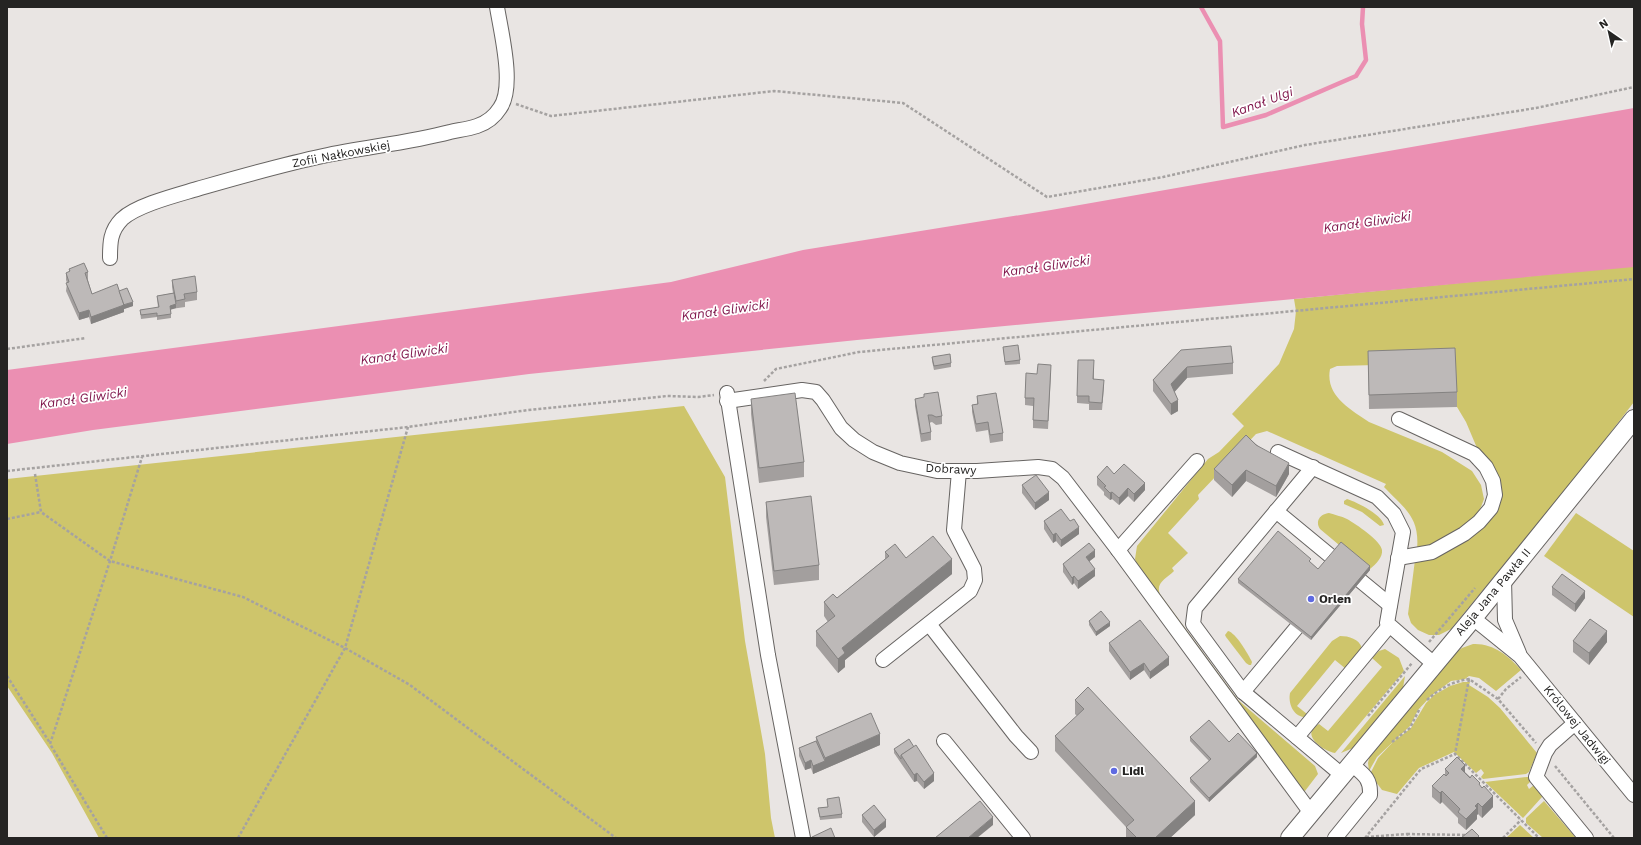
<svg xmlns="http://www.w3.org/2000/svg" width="1641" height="845" viewBox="0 0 1641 845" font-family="'Work Sans',sans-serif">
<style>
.green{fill:#cec56b}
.water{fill:#eb8fb2}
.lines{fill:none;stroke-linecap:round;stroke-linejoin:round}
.stream{stroke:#eb8fb2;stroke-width:4.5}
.minor-casing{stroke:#676462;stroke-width:16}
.major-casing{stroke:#676462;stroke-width:20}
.path{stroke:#a5a2a1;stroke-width:2.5;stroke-dasharray:3 2;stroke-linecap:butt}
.minor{stroke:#fff;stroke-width:14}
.major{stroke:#fff;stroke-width:18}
.wall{fill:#a39f9e}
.shaded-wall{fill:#848281}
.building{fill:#bdb9b8;stroke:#848281}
.poi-dot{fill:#5f6ae1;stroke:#fff;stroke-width:1.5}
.labels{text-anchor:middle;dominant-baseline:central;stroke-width:3.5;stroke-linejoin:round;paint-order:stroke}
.street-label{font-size:12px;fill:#252423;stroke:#fff}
.poi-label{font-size:12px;font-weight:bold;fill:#252423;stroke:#fff;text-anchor:start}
.water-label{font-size:13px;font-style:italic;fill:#7f144a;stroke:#fff}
</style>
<rect width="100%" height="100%" fill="#e9e5e3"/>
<g class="green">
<path d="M 1634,266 L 1634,402 L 1583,468 L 1451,629 L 1439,635 L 1429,635 L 1418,630 L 1411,623 L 1408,614 L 1415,560 L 1495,510 L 1477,448 L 1466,422 L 1457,407 L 1455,363 L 1337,366 L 1330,369 C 1325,396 1350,409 1369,422 L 1442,452 L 1472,471 L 1481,485 L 1484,499 L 1481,507 L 1476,515 L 1443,542 L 1417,550 C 1420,517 1405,509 1384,487 L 1386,484 L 1267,431 L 1256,434 L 1198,495 L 1199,499 L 1168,533 L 1188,553 L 1172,568 L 1174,571 C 1167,578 1155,583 1160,594 L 1238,700 L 1315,766 L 1318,774 L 1305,791 L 1300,790 L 1141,574 L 1135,559 L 1137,546 L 1208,459 L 1219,452 L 1244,426 L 1232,414 L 1279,364 L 1294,329 L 1296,311 L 1294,299 Z"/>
<polygon points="684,406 725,477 745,641 765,754 771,818 775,838 99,838 52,753 7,686 7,479"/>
<path d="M 1347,499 C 1357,502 1382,515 1384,525 L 1380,526 L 1362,512 L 1344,504 L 1344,501 Z"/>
<path d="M 1329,513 C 1335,515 1341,516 1347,519 C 1356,524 1381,541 1382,550 C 1383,557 1376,564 1370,569 L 1363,565 L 1320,529 C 1315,521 1320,514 1329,513 Z"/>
<polygon points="1576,513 1634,551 1634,617 1544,556"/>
<path d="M 1228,631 C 1236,633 1248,654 1252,662 L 1251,665 L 1249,665 L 1246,663 L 1226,637 L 1225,635 Z"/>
<path d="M 1340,636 C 1349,636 1359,639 1362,648 L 1346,669 L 1335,660 L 1297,706 L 1307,714 L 1304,717 C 1293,716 1288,703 1290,693 L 1332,641 Z"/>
<path d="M 1473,644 C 1493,643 1509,656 1521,670 L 1496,691 L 1479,678 L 1469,676 L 1465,679 L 1451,681 L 1431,696 L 1418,710 L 1410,726 L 1377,757 L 1369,771 L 1368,763 L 1370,754 L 1455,653 L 1462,648 Z"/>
<path d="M 1385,649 L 1399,658 L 1404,671 L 1335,753 C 1323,751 1299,734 1319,724 L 1328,731 L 1382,667 L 1372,658 L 1379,651 Z"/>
<polygon points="1405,676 1403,688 1353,748 1341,753"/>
<polygon points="1463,682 1470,682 1469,685 1488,697 1500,708 1537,753 1529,772 1526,774 1483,779 1481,777 1484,773 1481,769 1476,773 1454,752 1419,768 1397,794 1382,790 1370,774 1378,758 1392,743 1411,728 1426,703 1434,695 1450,686"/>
<polygon points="1527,777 1529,777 1531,781 1527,785 1529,789 1534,785 1543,795 1542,797 1523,818 1485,782"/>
<polygon points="1544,801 1576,838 1543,838 1526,823 1526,818"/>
<polygon points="1520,825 1534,838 1506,838"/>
</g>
<polygon class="water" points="1634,108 1634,267 857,340 529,374 93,430 7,444 7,370 671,282 803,250 1051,210"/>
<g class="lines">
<polyline class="stream" points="1201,7 1220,41 1223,127 1266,115 1356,76 1366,60 1362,24 1363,7"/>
<g class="minor-casing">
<g id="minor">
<path d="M 110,258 C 110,243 110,231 122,219 C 137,205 177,195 197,189 C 239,177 280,165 323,156 C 365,147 408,143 450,132 C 459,130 468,129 477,126 C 486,123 495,116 500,108 C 515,87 501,32 497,7"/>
<polyline points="727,393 768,655 803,838"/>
<polyline points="727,401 802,390 816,392 823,400 841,428 854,440 873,452 900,463 937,471 977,471 1038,467 1052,469 1063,478 1118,550 1311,813"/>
<polyline points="1278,452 1377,497 1394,514 1403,532 1387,623 1434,664"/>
<polyline points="1313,467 1195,608 1193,624 1243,692 1342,775"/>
<polyline points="1276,511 1390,605"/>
<polyline points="1118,550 1197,461"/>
<polyline points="1398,558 1432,552 1464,534 1479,522 1491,508 1495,495 1493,481 1486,467 1474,454 1399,419"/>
<polyline points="1504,580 1505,620 1519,653"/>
<polyline points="1473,618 1520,656 1634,795"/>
<polyline points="929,624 1016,736 1031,752"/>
<polyline points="883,660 970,591 975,580 974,569 954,530 959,471"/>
<polyline points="1243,692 1308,614"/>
<polyline points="1575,723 1550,745 1545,753 1536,777 1586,838"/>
<polyline points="1297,737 1389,626"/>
<polyline points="944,741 1023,838"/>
<path d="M 1335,838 L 1370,795 C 1371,778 1363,774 1351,764"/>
</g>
</g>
<g class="major-casing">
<polyline id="major" points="1290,838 1473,618 1634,419"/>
</g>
<g class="path">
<polyline points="516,104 551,116 774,91 903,103 1047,197 1163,177 1305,145 1536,108 1634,87"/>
<polyline points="7,349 86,338"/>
<polyline points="764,381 776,369 859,352 1634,279"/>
<polyline points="7,471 408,427 528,410 667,396 698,397 714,395"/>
<polyline points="35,474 41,512 110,561 243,597 345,648 410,685 616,838"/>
<polyline points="7,519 41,512"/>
<polyline points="1429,642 1475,588"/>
<polyline points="7,676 50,743"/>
<polyline points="1469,679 1455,754 1539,838"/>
<polyline points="1498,699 1506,689 1521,677"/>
<path d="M 1427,700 C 1439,689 1453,681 1469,679 L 1498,699 L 1536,743"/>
<polyline points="1368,716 1412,663"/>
<polyline points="1392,742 1410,728 1420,708"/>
<polyline points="1555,766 1614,838"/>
<polyline points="1407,834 1468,835"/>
<polyline points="1366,837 1407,834 1410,838"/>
<polyline points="107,838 50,744 110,561 142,457"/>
<polyline points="238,838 345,648 408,427"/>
<polyline points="1365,838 1421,769 1455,754"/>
<polyline points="1503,838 1521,820"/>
</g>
<use href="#minor" class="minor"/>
<use href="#major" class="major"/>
</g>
<g class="wall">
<polygon points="69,269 88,272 88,280 92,294 119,291 133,306 124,309 124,312 91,324 89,317 79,320 66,291 67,283 66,280 66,273 69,272"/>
<polygon points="172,280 197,292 197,300 185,302 185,307 171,309 171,318 157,320 157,317 141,319 140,310 158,308 157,296 173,293 172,287"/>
<polygon points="1003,347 1020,360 1020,364 1005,365"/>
<polygon points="1181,350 1233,363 1233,374 1187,378 1174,392 1178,411 1171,415 1153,391 1153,380"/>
<polygon points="1368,351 1457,392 1457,407 1369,409"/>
<polygon points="932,357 951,363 951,367 934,370 932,361"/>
<polygon points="1094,368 1094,379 1104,387 1102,410 1089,410 1089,404 1077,403 1077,396"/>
<polygon points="1051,373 1048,429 1033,428 1033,406 1025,405 1025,398 1037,374"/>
<polygon points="924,394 942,416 942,424 936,425 932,422 929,423 931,432 931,440 921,442 915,406 915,399 924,398"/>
<polygon points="977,396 1003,433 1003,441 990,443 988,430 976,432 972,412 972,405 977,404"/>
<polygon points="751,399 804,462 804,477 759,483 751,414"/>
<polygon points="1246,435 1289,474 1276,497 1246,481 1232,497 1214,480 1214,469"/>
<polygon points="1114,474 1145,490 1134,502 1128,496 1119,505 1112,499 1110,500 1104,495 1104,492 1097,485 1097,477"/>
<polygon points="1022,485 1049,500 1035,510 1022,493"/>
<polygon points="766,502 819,565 819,580 774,585 766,517"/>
<polygon points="1044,521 1079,534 1061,547 1056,541 1053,543 1044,529"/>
<polygon points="885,552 906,558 952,574 845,660 845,667 838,673 816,646 816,631 828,622 824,616 824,602 837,598 885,559"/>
<polygon points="1095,557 1089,561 1095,576 1078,589 1074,583 1072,585 1063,572 1063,564"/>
<polygon points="1311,562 1311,563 1318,569 1370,570 1311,640 1238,583 1238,579"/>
<polygon points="1552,587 1585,598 1575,612 1552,595"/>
<polygon points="1089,621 1110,626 1096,636 1089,625"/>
<polygon points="1573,641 1607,642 1589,665 1573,652"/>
<polygon points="1109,643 1169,665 1150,679 1144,670 1130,680 1109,651"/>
<polygon points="1075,700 1195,815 1170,838 1126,838 1126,827 1055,751 1055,736 1077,716 1075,714"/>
<polygon points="816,737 880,745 813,774 811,768 805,770 799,756 799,748 816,741"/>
<polygon points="1190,737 1229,742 1257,757 1209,802 1190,782 1190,778 1209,761 1190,741"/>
<polygon points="894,749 934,781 924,789 917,781 914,782 894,753"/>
<polygon points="1445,769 1465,772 1480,786 1493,807 1482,818 1478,814 1477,815 1477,819 1466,830 1458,823 1458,818 1442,802 1440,804 1432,797 1432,786 1445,775"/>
<polygon points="827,799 842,814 842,818 820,820 818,808 828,807"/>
<polygon points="862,815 886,827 874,837 862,822"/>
</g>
<g class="shaded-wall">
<polygon points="133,302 133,306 124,309 124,312 91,324 91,317"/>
<polygon points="176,304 176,308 170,310 170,306"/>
<polygon points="89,310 89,317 79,320 79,313"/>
<polygon points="1187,367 1187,378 1171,396 1171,384"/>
<polygon points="1178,400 1178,411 1171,415 1171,404"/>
<polygon points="1289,463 1289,474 1276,497 1276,486"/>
<polygon points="1246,470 1246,481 1232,497 1232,485"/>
<polygon points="1145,483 1145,490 1134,502 1134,494"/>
<polygon points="1128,488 1128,496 1119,505 1119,498"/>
<polygon points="1049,492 1049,500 1035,510 1035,503"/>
<polygon points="1112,492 1112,499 1110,500 1110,493"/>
<polygon points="1079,527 1079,534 1061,547 1061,540"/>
<polygon points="1056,533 1056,541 1053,543 1053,535"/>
<polygon points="1095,550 1095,557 1086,564 1086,557"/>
<polygon points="952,559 952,574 845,660 845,667 838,673 838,659 842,648"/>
<polygon points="1370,566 1370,570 1311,640 1311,637"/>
<polygon points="1095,569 1095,576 1078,589 1078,581"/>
<polygon points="1074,576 1074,583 1072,585 1072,578"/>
<polygon points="1585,591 1585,598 1575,612 1575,604"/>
<polygon points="1110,622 1110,626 1096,636 1096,632"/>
<polygon points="1607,631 1607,642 1589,665 1589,653"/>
<polygon points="1169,657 1169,665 1150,679 1150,672"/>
<polygon points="1144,663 1144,670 1130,680 1130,672"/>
<polygon points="880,734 880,745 813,774 813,766 825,761 825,758"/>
<polygon points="1257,753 1257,757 1209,802 1209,798"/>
<polygon points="811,760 811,768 805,770 805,763"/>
<polygon points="1465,765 1465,776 1461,769"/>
<polygon points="917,773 917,781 914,782 914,775"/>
<polygon points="934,773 934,781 924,789 924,782"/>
<polygon points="1442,791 1442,802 1440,804 1440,793"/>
<polygon points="1493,796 1493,807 1482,818 1482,807"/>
<polygon points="1195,801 1195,815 1170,838 1155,838"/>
<polygon points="1478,803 1478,814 1477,815 1477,819 1466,830 1466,819"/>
<polygon points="993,817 993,825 977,838 968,838"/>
<polygon points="886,820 886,827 874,837 874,830"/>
</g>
<g class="building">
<polygon points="84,263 88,272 85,273 92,294 117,284 124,305 91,317 89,310 79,313 66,283 69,282 66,273 70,271 69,269"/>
<polygon points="195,276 197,292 184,294 185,299 176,301 172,280"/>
<polygon points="127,288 133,302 123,305 124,305 119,291"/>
<polygon points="174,293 176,304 170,306 171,314 157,316 157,313 141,315 140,310 159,307 157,296"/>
<polygon points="1018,345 1020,360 1005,362 1003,347"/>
<polygon points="1231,346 1233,363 1187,367 1171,384 1178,400 1171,404 1153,380 1181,350"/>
<polygon points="1455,348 1457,392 1369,395 1368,351"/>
<polygon points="950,354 951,363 934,366 932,357"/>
<polygon points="1078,360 1094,360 1093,379 1104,380 1102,403 1089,402 1089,396 1077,396"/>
<polygon points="1038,364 1051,365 1048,421 1033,420 1034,398 1025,398 1026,373 1037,374"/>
<polygon points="938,392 942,416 936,417 932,415 928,415 931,432 921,434 915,399 924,397 924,394"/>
<polygon points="795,393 804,462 759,468 751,399"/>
<polygon points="996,393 1003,433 990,435 988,422 976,424 972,405 978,404 977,396"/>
<polygon points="1246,435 1256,445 1289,463 1276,486 1246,470 1232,485 1214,469"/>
<polygon points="1124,464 1145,483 1134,494 1128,488 1119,498 1112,492 1110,493 1104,487 1106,486 1097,477 1107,466 1114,474"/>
<polygon points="1036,475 1049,492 1035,503 1022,485"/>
<polygon points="811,496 819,565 774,571 766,502"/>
<polygon points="1061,509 1070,521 1074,519 1079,527 1061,540 1056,533 1053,535 1044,521"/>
<polygon points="1278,531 1311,559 1309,561 1318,569 1341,542 1370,566 1311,637 1238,579"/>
<polygon points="933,536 952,559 842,648 845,653 838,659 816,631 835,616 824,602 833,594 837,598 889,556 885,552 895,544 906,558"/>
<polygon points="1089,543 1095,550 1086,557 1095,569 1078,581 1074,576 1072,578 1063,564"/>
<polygon points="1562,574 1585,591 1575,604 1552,587"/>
<polygon points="1101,611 1110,622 1096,632 1089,621"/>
<polygon points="1590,619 1607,631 1589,653 1573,641"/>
<polygon points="1140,620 1169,657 1150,672 1144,663 1130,672 1109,643"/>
<polygon points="1088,687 1195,801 1155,838 1137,838 1126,827 1134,820 1055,736 1084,709 1075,700"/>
<polygon points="871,713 880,734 825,758 816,737"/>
<polygon points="1209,720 1229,742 1238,733 1257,753 1209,798 1190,778 1211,759 1190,737"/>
<polygon points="909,739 914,747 901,755 901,759 894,749"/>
<polygon points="816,741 825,761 813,766 811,760 805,763 799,748"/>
<polygon points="916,745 934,773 924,782 917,773 914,775 901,755"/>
<polygon points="1457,757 1465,765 1461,769 1470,778 1472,775 1480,783 1479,784 1482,788 1484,786 1493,796 1482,807 1478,803 1475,806 1477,808 1466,819 1458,812 1460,809 1442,791 1440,793 1432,786 1444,774 1446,776 1449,773 1445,769"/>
<polygon points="839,797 842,814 820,817 818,808 828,807 827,799"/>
<polygon points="980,801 993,817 968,838 935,838"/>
<polygon points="874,805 886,820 874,830 862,815"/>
<polygon points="831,828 835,838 813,838 812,837"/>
<polygon points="1472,829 1479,836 1477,838 1461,838"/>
</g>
<g class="poi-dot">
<circle cx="1311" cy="599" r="4"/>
<circle cx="1114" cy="771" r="4"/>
</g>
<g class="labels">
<g class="street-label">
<text transform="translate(341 154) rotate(-11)">Zofii Nałkowskiej</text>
<text transform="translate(951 469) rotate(3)">Dobrawy</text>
<text transform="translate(1493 592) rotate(-50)">Aleja Jana Pawła II</text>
<text transform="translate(1577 725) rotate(51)">Królowej Jadwigi</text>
</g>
<g class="poi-label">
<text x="1319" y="599">Orlen</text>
<text x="1122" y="771">Lidl</text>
</g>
<g class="water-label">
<text transform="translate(1262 102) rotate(-20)">Kanał Ulgi</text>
<text transform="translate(1367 222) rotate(-8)">Kanał Gliwicki</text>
<text transform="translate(1046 266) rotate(-8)">Kanał Gliwicki</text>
<text transform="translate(725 310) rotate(-8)">Kanał Gliwicki</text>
<text transform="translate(404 354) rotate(-8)">Kanał Gliwicki</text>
<text transform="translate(83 398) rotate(-8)">Kanał Gliwicki</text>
</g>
</g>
<rect width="1641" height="845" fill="none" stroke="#252423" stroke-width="16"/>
<g transform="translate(1609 32) rotate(326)" stroke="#ffffff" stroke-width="3" paint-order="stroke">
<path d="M0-3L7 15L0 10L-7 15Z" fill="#252423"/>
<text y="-6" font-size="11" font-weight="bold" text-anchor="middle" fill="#252423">N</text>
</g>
</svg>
